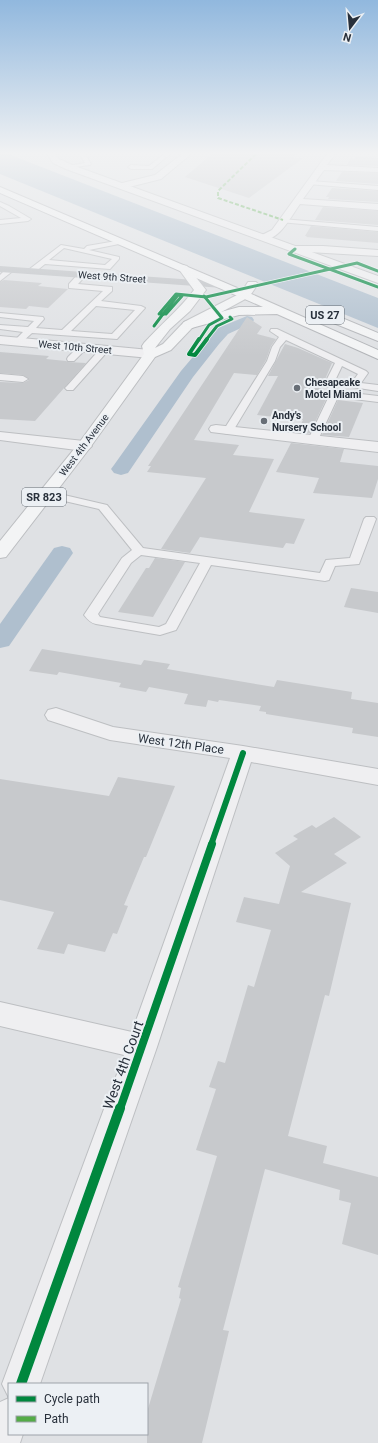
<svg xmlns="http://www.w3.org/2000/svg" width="378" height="1443" viewBox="0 0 378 1443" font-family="Roboto,sans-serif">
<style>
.water{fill:#afbfce}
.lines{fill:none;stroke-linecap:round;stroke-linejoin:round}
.canal{fill:#afbfce;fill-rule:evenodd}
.building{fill:#c7c9cc}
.service-casing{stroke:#bdbfc2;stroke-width:2}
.minor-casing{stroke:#bdbfc2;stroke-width:2}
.tertiary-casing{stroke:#bdbfc2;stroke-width:2}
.primary-casing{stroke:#bcbec1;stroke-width:2}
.trunk-casing{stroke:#b2b4b8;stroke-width:2}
.path{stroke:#bdc0c3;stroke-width:1.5;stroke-dasharray:1.5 1.5;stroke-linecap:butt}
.service{fill:#efeff1;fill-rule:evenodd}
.minor{fill:#efeff1;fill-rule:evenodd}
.tertiary{fill:#efeff1;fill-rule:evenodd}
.secondary{fill:#bdc0c4;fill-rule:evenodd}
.primary{fill:#f3f4f5;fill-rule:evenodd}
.trunk{fill:#f3f4f5;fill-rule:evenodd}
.path-bridge{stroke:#bdc0c3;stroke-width:1.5;stroke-dasharray:1.5 1.5;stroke-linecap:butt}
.quiet{stroke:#53ab46;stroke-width:2;stroke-dasharray:4 2;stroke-linecap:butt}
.cycleway-far4-casing{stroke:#ecf0f4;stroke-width:4.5}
.cycleway-far3-casing{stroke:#ecf0f4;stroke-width:5.5}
.cycleway-far2-casing{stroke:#ecf0f4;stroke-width:8}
.cycleway-far1-casing{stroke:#ecf0f4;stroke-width:10}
.cycleway-casing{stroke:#ecf0f4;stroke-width:12}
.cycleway-far4{stroke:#00873e;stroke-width:3}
.cycleway-far3{stroke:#00873e;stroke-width:4}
.cycleway-far2{stroke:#00873e;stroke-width:6}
.cycleway-far1{stroke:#00873e;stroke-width:8}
.cycleway{stroke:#00873e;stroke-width:10}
.poi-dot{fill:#686e76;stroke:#ecf0f4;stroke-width:1.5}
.labels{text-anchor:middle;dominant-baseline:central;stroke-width:4;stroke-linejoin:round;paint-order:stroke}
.far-street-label{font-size:10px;fill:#28303b;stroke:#ecf0f4}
.far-poi-label{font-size:10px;font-weight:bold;fill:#28303b;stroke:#ecf0f4;text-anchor:start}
.shield{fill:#ecf0f4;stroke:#636a72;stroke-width:1}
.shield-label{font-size:11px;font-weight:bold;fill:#28303b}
.street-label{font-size:12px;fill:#28303b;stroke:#ecf0f4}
.near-street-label{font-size:14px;fill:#28303b;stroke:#ecf0f4}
</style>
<rect width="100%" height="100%" fill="#dfe1e4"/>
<polygon class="water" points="0,154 8,154 378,298 378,328 0,174"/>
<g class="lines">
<g class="canal">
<polygon points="247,316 252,317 254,320 252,323 228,334 219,344 193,377 128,473 121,475 114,473 111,469 114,465 181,371 209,338 218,328"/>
<polygon points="62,546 70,548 73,553 9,646 0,648 0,624 54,548"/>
</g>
</g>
<g class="building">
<polygon points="212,154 296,154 294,158 303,158 249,198 185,177"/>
<polygon points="356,157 378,158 378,166 347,165 351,158 355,159"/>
<polygon points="342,172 378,173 378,184 336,181"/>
<polygon points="332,188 378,191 378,202 328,199 329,197 326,197"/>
<polygon points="323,207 378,211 378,225 315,220"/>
<polygon points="311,226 378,232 378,243 306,237 307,236 305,236"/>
<polygon points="4,280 42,283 38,286 68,289 48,308 29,306 26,309 0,307 0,282"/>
<polygon points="247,317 262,327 257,334 276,339 271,346 266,360 257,375 234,373 194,440 239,445 233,455 274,459 249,512 305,519 294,544 286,543 283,548 200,537 190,553 161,549 206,478 147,472 151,466 148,466"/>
<polygon points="285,344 298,348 332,363 317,398 326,399 310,433 297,432 303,420 257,415 278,376 268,376"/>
<polygon points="0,352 49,356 46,359 66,361 68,362 86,363 35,421 0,419 0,382 23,383 29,380 23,375 0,373"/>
<polygon points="338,400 363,403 349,437 322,435"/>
<polygon points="291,443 344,449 340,462 378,466 378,479 372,498 313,493 319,478 276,472"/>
<polygon points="155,558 185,562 153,617 118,612 146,568 149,568"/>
<polygon points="351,588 378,592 378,613 344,607"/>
<polygon points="42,649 141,665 144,660 170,664 167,669 274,687 277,680 352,692 351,699 378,703 378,737 352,733 353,728 266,714 266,712 259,711 261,706 219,700 218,702 208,700 206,707 184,704 188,694 149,687 146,692 119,687 121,683 59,672 57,675 29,671"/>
<polygon points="118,777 175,786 146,857 144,857 124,905 128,906 117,934 113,933 105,952 68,944 64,954 37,949 54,912 0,900 0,779 109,796"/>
<polygon points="334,817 361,837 334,854 347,863 301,892 351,903 329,996 325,995 288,1136 327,1146 323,1163 378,1177 378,1255 342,1244 351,1203 339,1200 340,1190 265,1169 223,1330 229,1331 202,1443 147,1443 147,1412 181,1299 179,1298 181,1288 178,1287 217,1156 196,1150 216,1089 209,1087 218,1061 225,1063 248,985 254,987 271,930 236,922 244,897 279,904 290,866 275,853 298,839 293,836 312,825 316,828"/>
</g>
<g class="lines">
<g class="service-casing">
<g id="service">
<polygon points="80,154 85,154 91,164 90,165 67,168 67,166 85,163"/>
<polygon points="164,154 170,154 152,169 131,169 128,167 131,165 149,166"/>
<polygon points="310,181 378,186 378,190 308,184 308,182"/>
<polygon points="0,202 9,206 31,219 28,221 0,224 0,220 21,218 0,206"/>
<polygon points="282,219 378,227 378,231 280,222 279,221"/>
<path d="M 122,240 L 125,242 L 124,243 L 89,250 L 119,257 L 119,259 L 110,269 L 45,264 L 34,273 L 28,273 L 27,271 L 61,245 L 84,249 L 87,246 ZM 64,248 L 112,259 L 105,265 L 49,260 Z"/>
<polygon points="7,268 10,268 14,270 0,281 0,275"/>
<path d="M 79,273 L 85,273 L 86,275 L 78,284 L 112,287 L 112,291 L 101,301 L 141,306 L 145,308 L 117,339 L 32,333 L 21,343 L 18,344 L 14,341 L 23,332 L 0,329 L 0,325 L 28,327 L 34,321 L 0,317 L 0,313 L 43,317 L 44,319 L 36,328 L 62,330 L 103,291 L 69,288 L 69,284 ZM 96,306 L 135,310 L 112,334 L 71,331 Z"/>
<polygon points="271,329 277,329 366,371 368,373 361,383 378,385 378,391 352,387 350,385 358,374 342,366 332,387 326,387 324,385 335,363 286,340 280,347 275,361 233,431 228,434 224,433 223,431 267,361 272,347 279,337 270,331"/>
<polygon points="82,345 86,348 85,350 74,361 68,361 67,359 68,357 79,346"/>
<polygon points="104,347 108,350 107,352 73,390 67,390 65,388 67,386 101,348"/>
<polygon points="0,374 23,376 28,379 23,382 0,380"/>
<polygon points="335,391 378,396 378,402 338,397 318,440 313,443 309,442 308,440 330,394"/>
<path d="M 47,491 L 107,505 L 143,548 L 320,573 L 326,560 L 350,558 L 364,519 L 366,517 L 374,517 L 376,519 L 359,564 L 335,566 L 329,580 L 325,581 L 211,565 L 176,630 L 160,635 L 96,624 C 91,623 88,620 84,615 L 122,558 L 132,550 L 99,509 L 43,496 L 41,494 ZM 141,555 L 200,563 L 166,624 L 159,627 L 100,617 L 98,614 L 131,563 Z"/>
</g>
</g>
<g class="minor-casing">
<g id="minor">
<polygon points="182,154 191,154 161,179 121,189 117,186 118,184 155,175"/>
<path d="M 327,154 L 335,154 L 327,165 L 378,168 L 378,172 L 324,170 L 303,199 L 378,204 L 378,210 L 300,204 C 291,216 278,244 260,239 L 258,237 L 272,230 Z"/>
<polygon points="295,246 323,246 378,250 378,256 291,251 290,249 291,247"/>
<polygon points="0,336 150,350 155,351 156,354 155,357 150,358 0,344"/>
<polygon points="216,425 378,442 378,452 211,432 209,429 211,426"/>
<polygon points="0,432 84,441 89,443 92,446 89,449 84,451 0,440"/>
<polygon points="56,708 113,727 243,746 378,769 378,785 251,762 157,1047 40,1384 9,1384 9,1434 23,1434 20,1443 0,1443 0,1402 9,1398 2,1384 124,1055 0,1026 0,1002 132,1032 230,758 110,740 48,720 45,715 48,710"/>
</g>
</g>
<g class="tertiary-casing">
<polygon id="tertiary" points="47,154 55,154 59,159 72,165 378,276 378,283 66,169 53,163"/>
</g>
<g class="primary-casing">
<path id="primary" d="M 183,265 L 187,266 L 206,290 L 190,311 L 170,329 L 155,348 L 163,344 L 184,322 L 241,293 L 248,282 L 256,282 L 258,284 L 249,297 L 192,328 L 171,350 L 155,357 L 89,449 L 6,557 L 0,558 L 0,541 L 79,443 L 144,354 L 142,346 L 144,343 C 160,325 179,310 194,290 L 178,268 Z"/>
</g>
<g class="trunk-casing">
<g id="trunk">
<polygon points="0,187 249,293 378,350 378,359 277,314 239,315 188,329 184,328 182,325 184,322 239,307 263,307 0,193"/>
<polygon points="330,313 378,333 378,341 326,320 324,317 326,314"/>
</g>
</g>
<polyline class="path" points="191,351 189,354 195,355 207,339"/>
<use href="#service" class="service"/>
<use href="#minor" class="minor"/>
<use href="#tertiary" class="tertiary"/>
<polygon class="secondary" points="0,266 223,282 229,285 223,288 0,272"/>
<use href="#primary" class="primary"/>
<use href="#trunk" class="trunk"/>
<g class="path-bridge">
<polyline points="178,295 182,296 166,314 159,314 176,294 206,297 357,263 378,271"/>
<polyline points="204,297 222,318"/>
</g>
<polyline class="quiet" points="256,154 218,191 218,198 283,220"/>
<g class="cycleway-far4-casing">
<g id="cycleway-far4">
<polyline points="295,249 289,254 378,287"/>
<polygon points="178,295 182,296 166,314 163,314"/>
<polyline points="163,314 159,314 176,294 206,297 357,263 378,271"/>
<polyline points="154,326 163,314"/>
<polyline points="199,340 209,325 222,318 204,296"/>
<polyline points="206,340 217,326 232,319 230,317"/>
</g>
</g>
<g class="cycleway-far3-casing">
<polyline id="cycleway-far3" points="199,339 189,354 195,355 207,339"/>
</g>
<g class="cycleway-far2-casing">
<polyline id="cycleway-far2" points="211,845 243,753"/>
</g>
<g class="cycleway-far1-casing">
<polyline id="cycleway-far1" points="120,1109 212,844"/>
</g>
<g class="cycleway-casing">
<polyline id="cycleway" points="21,1384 120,1108"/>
</g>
<use href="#cycleway-far4" class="cycleway-far4"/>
<use href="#cycleway-far3" class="cycleway-far3"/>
<use href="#cycleway-far2" class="cycleway-far2"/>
<use href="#cycleway-far1" class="cycleway-far1"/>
<use href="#cycleway" class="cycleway"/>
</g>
<linearGradient id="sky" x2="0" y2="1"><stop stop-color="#91b8de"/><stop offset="0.43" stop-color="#f1f2f3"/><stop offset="1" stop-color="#f1f2f3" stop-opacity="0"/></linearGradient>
<rect width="378" height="356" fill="url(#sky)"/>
<g class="poi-dot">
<circle cx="297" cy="388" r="4"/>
<circle cx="264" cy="421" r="4"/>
</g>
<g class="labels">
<g class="far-street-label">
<text transform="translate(112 277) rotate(4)">West 9th Street</text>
<text transform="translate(75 347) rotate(5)">West 10th Street</text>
<text transform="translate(84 445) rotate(-53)">West 4th Avenue</text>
</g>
<g class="far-poi-label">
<text x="305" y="382">Chesapeake<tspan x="305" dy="12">Motel Miami</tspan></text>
<text x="272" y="415">Andy's<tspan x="272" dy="12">Nursery School</tspan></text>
</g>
<g class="shield">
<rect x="306" y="306" width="38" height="18" rx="3"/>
<rect x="22" y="488" width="44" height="18" rx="3"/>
</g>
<g class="shield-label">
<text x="325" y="315">US 27</text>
<text x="44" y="497">SR 823</text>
</g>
<g class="street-label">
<text transform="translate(181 744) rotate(8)">West 12th Place</text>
</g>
<g class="near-street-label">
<text transform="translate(123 1065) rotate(-70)">West 4th Court</text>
</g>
</g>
<rect x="8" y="1383" width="140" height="52" fill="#ecf0f4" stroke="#9ea3aa"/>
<rect x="16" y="1396" width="20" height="6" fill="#00873e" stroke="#9ea3aa"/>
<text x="44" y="1403" font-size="12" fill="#28303b">Cycle path</text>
<rect x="16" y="1416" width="20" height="6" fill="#53ab46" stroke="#9ea3aa"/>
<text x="44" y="1423" font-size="12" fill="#28303b">Path</text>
<g transform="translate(350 28) rotate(196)" stroke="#ecf0f4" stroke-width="3" paint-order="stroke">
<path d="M0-3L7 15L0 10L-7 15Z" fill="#28303b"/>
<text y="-6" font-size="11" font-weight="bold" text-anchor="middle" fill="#28303b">N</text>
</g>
</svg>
